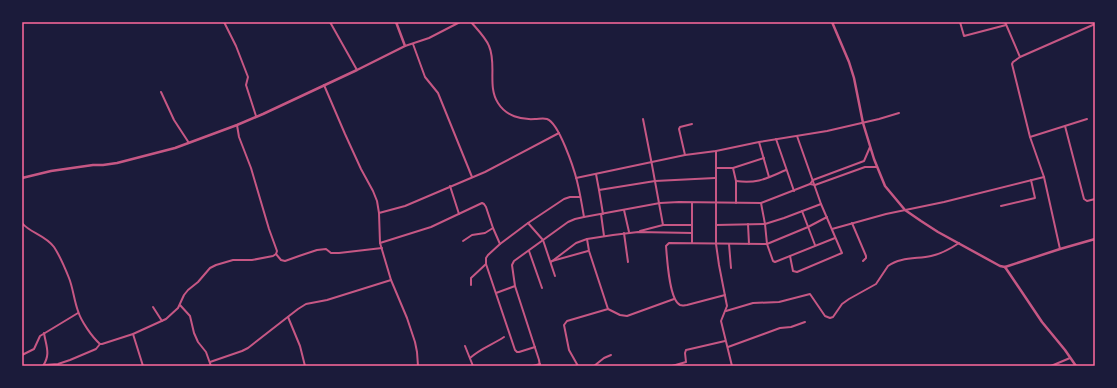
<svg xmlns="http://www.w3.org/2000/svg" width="1117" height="388" viewBox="0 0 1117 388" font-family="'Roboto Condensed',sans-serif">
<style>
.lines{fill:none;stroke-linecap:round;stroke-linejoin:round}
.minor{stroke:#c65784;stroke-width:2}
.tertiary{stroke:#c65784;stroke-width:2.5}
.neatline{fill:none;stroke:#ff6b9d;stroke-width:1.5}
</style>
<rect width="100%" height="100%" fill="#1b1b3a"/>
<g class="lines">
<g class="minor">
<polyline points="224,22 236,46 248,77 246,85 256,116"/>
<polyline points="330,22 357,70"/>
<path d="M 471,22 C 477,29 486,38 489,46 C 497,64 487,86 498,103 C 506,116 521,120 535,119 C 539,119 543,118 547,119 C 559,123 574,169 577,181 C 580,193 582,205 584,217"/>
<polyline points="960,22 964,36 1006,25"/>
<polyline points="1005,22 1020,57"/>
<polyline points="413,44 425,77 438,93 472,177"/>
<polyline points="405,46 429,38 460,22"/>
<polyline points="324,85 345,134 361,169 373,191 377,201 379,213 380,243 391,280 407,318 415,342 417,352 418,366"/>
<polyline points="161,92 174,120 189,143"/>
<polyline points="643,119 652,165 663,225"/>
<polyline points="1065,126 1084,199 1087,201 1095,199"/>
<polyline points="1030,137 1087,119"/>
<polyline points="776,139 794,191"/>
<polyline points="759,142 769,177"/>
<polyline points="870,147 864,161 813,180 810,184 815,185 865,167 877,167"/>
<polyline points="716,151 716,244 719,265 727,306 721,321 732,366"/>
<polyline points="685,155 679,129 680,127 692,124"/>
<polyline points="717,168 733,168 764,158"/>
<polyline points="733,168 736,181 736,203"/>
<polyline points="596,174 599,190 655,181 715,178"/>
<polyline points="576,178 685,155 716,151 759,142 827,131 879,119 899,113"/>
<path d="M 736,181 C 758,184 767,178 786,170"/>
<polyline points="450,186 459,214"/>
<polyline points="599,190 603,214"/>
<polyline points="692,203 692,243"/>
<path d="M 761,203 L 765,224 L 767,244 L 773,261 L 775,262 C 795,254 815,246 835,238"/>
<polyline points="1001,206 1035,198 1031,180"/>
<polyline points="624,210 629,232"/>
<polyline points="802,211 815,245"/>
<polyline points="379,213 405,206 485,172 559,133"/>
<polyline points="601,214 604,236"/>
<path d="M 22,223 C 30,233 45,235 54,247 C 60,256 65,268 69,278 C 73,288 74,300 78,311 C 81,321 92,337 100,344 L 102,344 L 133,334 L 166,319 L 178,308 L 184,295 L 188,290 L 198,282 L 210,268 L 216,265 L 233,260 L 252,260 L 273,256 L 276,254 L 277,251 L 269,229 L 251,168 L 239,137 L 237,125"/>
<polyline points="528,223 543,240 555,276"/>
<polyline points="852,223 866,256 866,258 863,261"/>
<polyline points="748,224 749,244"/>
<polyline points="716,225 765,224 784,218 821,204"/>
<polyline points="832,229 886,214 944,202 1044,177"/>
<polyline points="640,231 663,225 692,225"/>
<polyline points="624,233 628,262"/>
<polyline points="463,241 472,235 485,233 493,228"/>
<polyline points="380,243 431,227 482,203 484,204 486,207 493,228 500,244"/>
<polyline points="729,244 731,268"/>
<polyline points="1060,249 1044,177 1030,137 1012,64 1013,62 1020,57 1095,24"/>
<polyline points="529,251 542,288"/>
<polyline points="276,254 281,260 285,261 299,256 317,250 326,249 331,253 339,253 382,248"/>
<polyline points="790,256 793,271 797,272 842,253 821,204 797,136"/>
<polyline points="552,261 588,251"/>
<polyline points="551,262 576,243 587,239 613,235 638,232 692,233"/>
<polyline points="486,264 515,350 517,352 519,352 535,347"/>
<polyline points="471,285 471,278 486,264 486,258 488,255 500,244 528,223 564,199 570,197 580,197"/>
<polyline points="496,293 515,286"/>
<path d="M 725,295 L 687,305 C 685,305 683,306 680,305 C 669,300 667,257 666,246 L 669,243 L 767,244 L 808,227 L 827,217"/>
<polyline points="180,305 190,316 194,333 198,342 206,352 211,366"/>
<polyline points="153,307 162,321"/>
<polyline points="608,309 620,315 627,316 674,299"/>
<path d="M 726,311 L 753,303 L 779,302 L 810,294 L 825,316 L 830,318 L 833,317 L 842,304 L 849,299 L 876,284 L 888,266 C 900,257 917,259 931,256 C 941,254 950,249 959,243"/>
<polyline points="288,317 300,346 305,366"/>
<polyline points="133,334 143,366"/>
<polyline points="465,346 473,366"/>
<polyline points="728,347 780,328 791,327 805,322"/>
<polyline points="22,355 34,349 40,336 78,313"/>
<path d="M 470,358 C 481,348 492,345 504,337"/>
<polyline points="210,362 242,351 248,348 298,309 306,304 327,300 391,280"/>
<polyline points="44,365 58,364 70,360 96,349 100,344"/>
<path d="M 43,366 C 51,354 46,346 44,333"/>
<polyline points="533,366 540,364"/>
<polyline points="540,366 539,360 515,286 512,265 514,261 568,222 575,219 584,217 660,203 679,202 761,203 810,184"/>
<polyline points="578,366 569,350 564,325 567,321 608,309 589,251 587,239"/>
<polyline points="594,366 604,358 611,355"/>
<polyline points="672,366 686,362 685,353 686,350 725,341"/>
<polyline points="1051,366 1070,358"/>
</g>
<g class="tertiary">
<polyline points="832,22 849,62 854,78 863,123 874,159 885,186 905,210 921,221 938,232 1000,266 1005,267"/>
<polyline points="22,178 51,171 93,165 103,165 117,163 175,148 237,125 263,114 357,70 405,46 396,22"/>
<polyline points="1005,267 1042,322 1065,350 1076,366"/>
<polyline points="1005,267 1060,249 1095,239"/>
</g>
</g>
<rect width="1117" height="388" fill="none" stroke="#1b1b3a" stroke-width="46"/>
<rect x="23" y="23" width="1071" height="342" class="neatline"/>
</svg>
